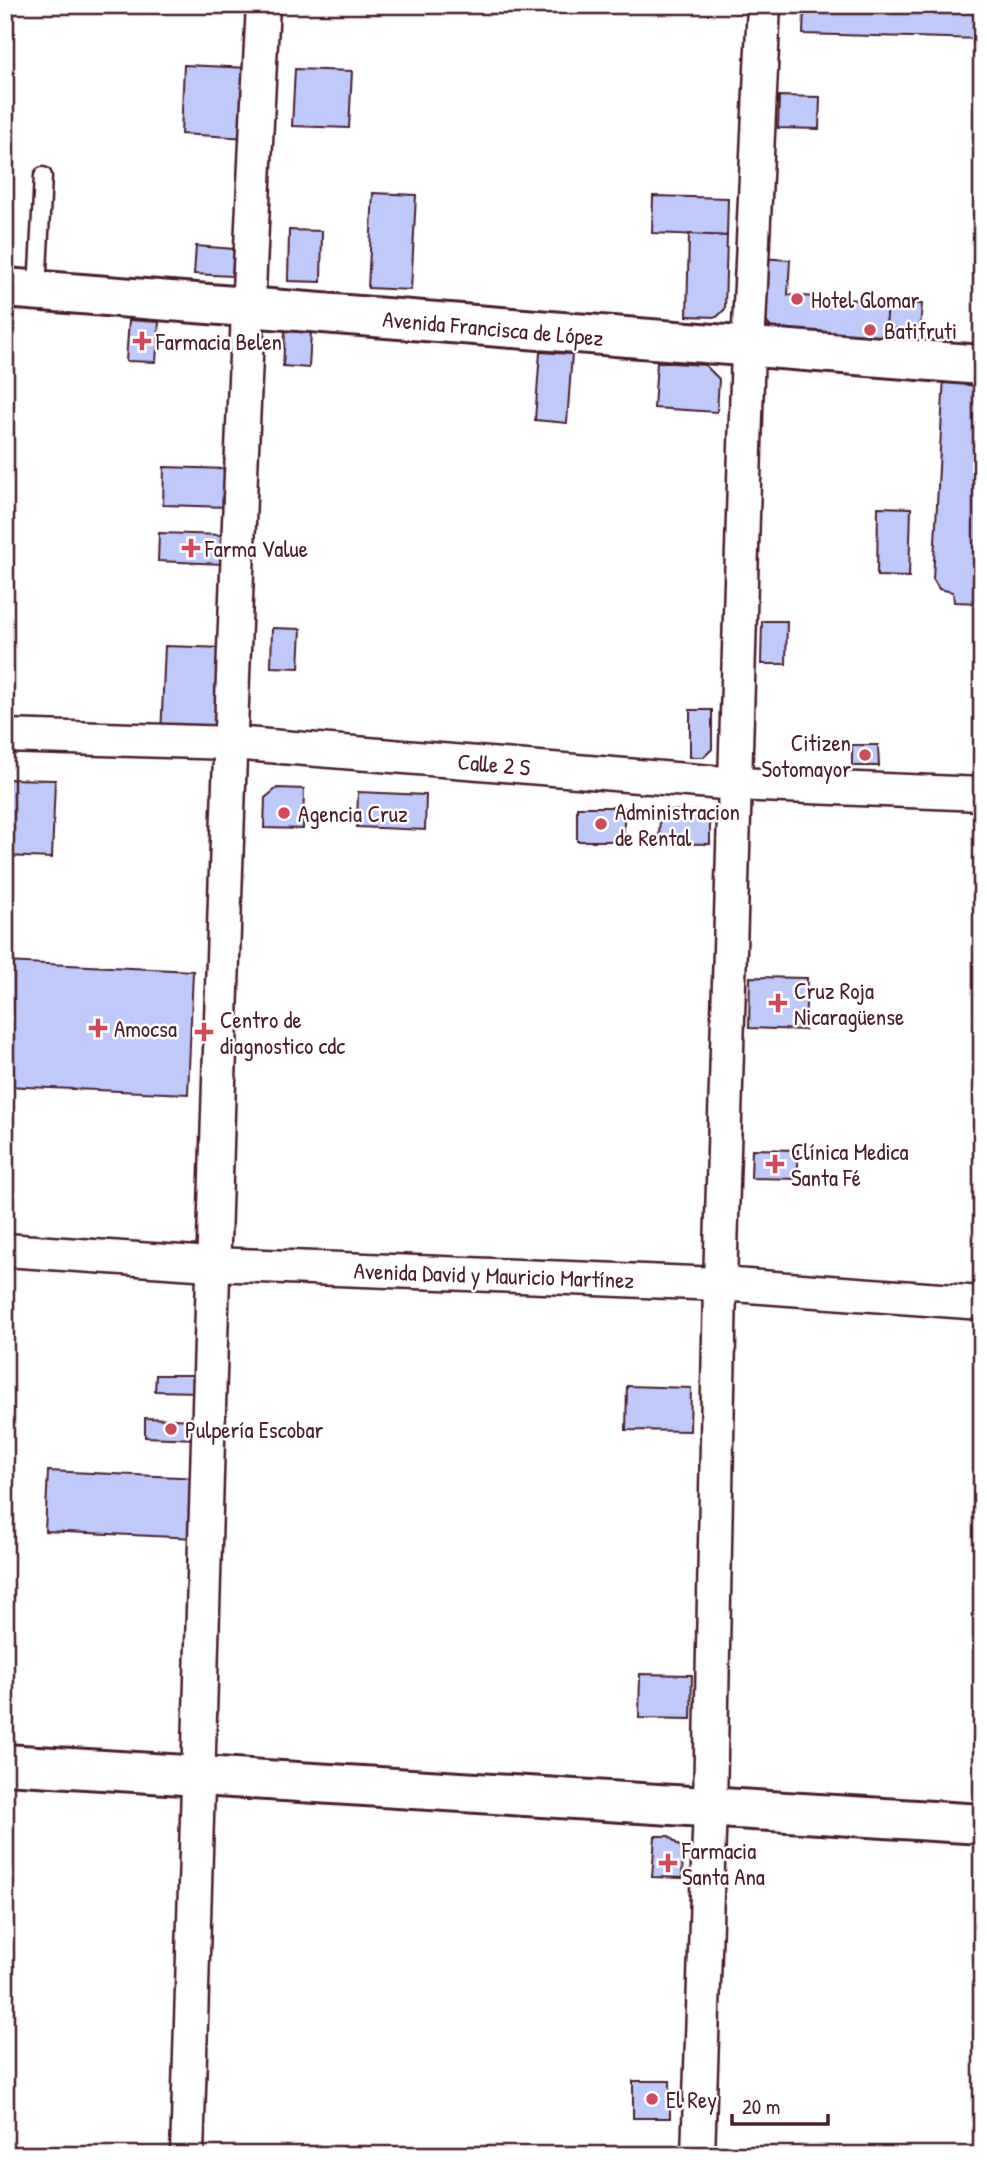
<svg xmlns="http://www.w3.org/2000/svg" width="987" height="2160" viewBox="0 0 987 2160" font-family="'Patrick Hand',sans-serif">
<style>
.building{fill:#bfc9fa;stroke:#4a1f2b;stroke-width:2}
.lines{fill:none;stroke-linecap:round;stroke-linejoin:round}
.lane-casing{stroke:#4a1f2b;stroke-width:21}
.street-casing{stroke:#4a1f2b;stroke-width:37}
.secondary-casing{stroke:#4a1f2b;stroke-width:44}
.lane{stroke:#fff;stroke-width:16}
.street{stroke:#fff;stroke-width:32}
.secondary{stroke:#fff;stroke-width:38}
.poi-dot{fill:#d1495b;stroke:#fff;stroke-width:2.5}
.labels{text-anchor:middle;dominant-baseline:central;stroke-width:5;stroke-linejoin:round;paint-order:stroke}
.poi-label{font-size:23px;fill:#4a1f2b;stroke:#fff;text-anchor:start}
.street-label{font-size:23px;fill:#4a1f2b;stroke:#fff}
</style>
<rect width="100%" height="100%" fill="#fff"/>
<filter id="ink" filterUnits="userSpaceOnUse"><feTurbulence type="fractalNoise" baseFrequency=".0143" numOctaves="2"/><feDisplacementMap in="SourceGraphic" scale="14" xChannelSelector="R" yChannelSelector="G"/><feConvolveMatrix kernelMatrix="1 2 1 2 8 2 1 2 1" color-interpolation-filters="sRGB"/></filter>
<g filter="url(#ink)">
<g class="building">
<polygon points="804,5 982,5 982,39 803,34"/>
<polygon points="184,65 251,68 248,138 181,134"/>
<polygon points="295,69 352,71 349,128 292,126"/>
<polygon points="779,96 820,97 819,129 778,128"/>
<polygon points="373,193 416,195 411,290 368,288"/>
<polygon points="653,196 728,198 727,236 652,233"/>
<polygon points="289,230 322,231 321,282 288,281"/>
<polygon points="689,234 727,236 725,309 717,317 687,316"/>
<polygon points="196,246 234,249 232,276 194,274"/>
<polygon points="760,258 790,260 788,295 888,302 885,339 774,331 756,310"/>
<polygon points="888,302 922,304 920,330 886,328"/>
<polygon points="129,320 159,322 156,362 126,361"/>
<polygon points="285,331 311,332 309,368 283,366"/>
<polygon points="540,352 572,354 567,423 535,420"/>
<polygon points="657,362 705,365 719,379 717,412 654,408"/>
<polygon points="944,375 982,377 982,603 954,602 953,592 939,589 933,579"/>
<polygon points="164,467 229,469 227,507 163,505"/>
<polygon points="878,507 911,508 909,577 877,576"/>
<polygon points="159,533 223,535 222,564 158,561"/>
<polygon points="762,621 787,621 786,664 761,664"/>
<polygon points="272,628 301,629 299,668 271,667"/>
<polygon points="165,646 226,648 222,737 161,735"/>
<polygon points="690,710 712,710 712,749 704,757 690,757"/>
<polygon points="852,745 878,745 879,766 852,766"/>
<polygon points="5,779 55,780 52,858 5,856"/>
<polygon points="277,788 304,789 303,829 264,828 265,798"/>
<polygon points="358,792 426,795 425,830 357,827"/>
<rect x="577" y="807" width="47" height="34"/>
<polygon points="660,810 703,812 710,820 710,844 659,843"/>
<polygon points="5,962 193,971 188,1094 5,1086"/>
<polygon points="750,977 807,978 805,1030 749,1028"/>
<polygon points="752,1149 798,1150 798,1179 751,1178"/>
<polygon points="156,1375 198,1375 198,1392 155,1391"/>
<polygon points="627,1386 691,1388 690,1431 626,1430"/>
<polygon points="145,1418 196,1420 196,1439 145,1437"/>
<polygon points="48,1471 200,1478 196,1538 45,1531"/>
<polygon points="640,1674 692,1675 691,1719 639,1718"/>
<polygon points="655,1836 669,1836 683,1850 682,1878 652,1877"/>
<rect x="633" y="2081" width="37" height="37"/>
</g>
<g class="lines">
<g class="lane-casing">
<polyline id="lane" points="37,290 43,176"/>
</g>
<g class="street-casing">
<g id="street">
<polyline points="5,736 232,743 736,784 982,794"/>
<polyline points="5,1250 211,1264 720,1284 982,1303"/>
<path d="M 187,2155 C 209,1438 225,721 263,5"/>
<polyline points="698,2155 710,1806 720,1284 748,348 764,5"/>
</g>
</g>
<g class="secondary-casing">
<g id="secondary">
<polyline points="5,288 982,365"/>
<polyline points="5,1764 982,1824"/>
</g>
</g>
<use href="#lane" class="lane"/>
<use href="#street" class="street"/>
<use href="#secondary" class="secondary"/>
</g>
</g>
<g class="poi-dot">
<circle cx="797" cy="299" r="7"/>
<circle cx="870" cy="330" r="7"/>
<path d="M138.5 330.5h7v7h7v7h-7v7h-7v-7h-7v-7h7z"/>
<path d="M187.5 537.5h7v7h7v7h-7v7h-7v-7h-7v-7h7z"/>
<circle cx="865" cy="755" r="7"/>
<circle cx="284" cy="813" r="7"/>
<circle cx="601" cy="824" r="7"/>
<path d="M774.5 992.5h7v7h7v7h-7v7h-7v-7h-7v-7h7z"/>
<path d="M94.5 1017.5h7v7h7v7h-7v7h-7v-7h-7v-7h7z"/>
<path d="M200.5 1021.5h7v7h7v7h-7v7h-7v-7h-7v-7h7z"/>
<path d="M771.5 1153.5h7v7h7v7h-7v7h-7v-7h-7v-7h7z"/>
<circle cx="171" cy="1429" r="7"/>
<path d="M664.5 1852.5h7v7h7v7h-7v7h-7v-7h-7v-7h7z"/>
<circle cx="652" cy="2099" r="7"/>
</g>
<g class="labels">
<g class="poi-label">
<text x="811" y="299">Hotel Glomar</text>
<text x="884" y="330">Batifruti</text>
<text x="156" y="341">Farmacia Belen</text>
<text x="205" y="548">Farma Value</text>
<text x="851" y="742" text-anchor="end">Citizen<tspan x="851" dy="26">Sotomayor</tspan></text>
<text x="615" y="811">Administracion<tspan x="615" dy="26">de Rental</tspan></text>
<text x="298" y="813">Agencia Cruz</text>
<text x="794" y="990">Cruz Roja<tspan x="794" dy="26">Nicaragüense</tspan></text>
<text x="220" y="1019">Centro de<tspan x="220" dy="26">diagnostico cdc</tspan></text>
<text x="114" y="1028">Amocsa</text>
<text x="791" y="1151">Clínica Medica<tspan x="791" dy="26">Santa Fé</tspan></text>
<text x="185" y="1429">Pulpería Escobar</text>
<text x="682" y="1850">Farmacia<tspan x="682" dy="26">Santa Ana</tspan></text>
<text x="666" y="2099">El Rey</text>
</g>
<g class="street-label">
<text transform="translate(493 328) rotate(5)">Avenida Francisca de López</text>
<text transform="translate(494 764) rotate(5)">Calle 2 S</text>
<text transform="translate(494 1275) rotate(2)">Avenida David y Mauricio Martínez</text>
</g>
</g>
<rect width="987" height="2160" fill="none" stroke="#fff" stroke-width="28"/>
<rect x="14" y="14" width="959" height="2132" fill="none" stroke="#4a1f2b" stroke-width="2.5" filter="url(#ink)"/>
<path d="M732 2114v10h96v-10" fill="none" stroke="#4a1f2b" stroke-width="3.5"/>
<text x="742" y="2114" font-size="21" fill="#4a1f2b" stroke="#ffffff" stroke-width="5" paint-order="stroke">20 m</text>
</svg>
